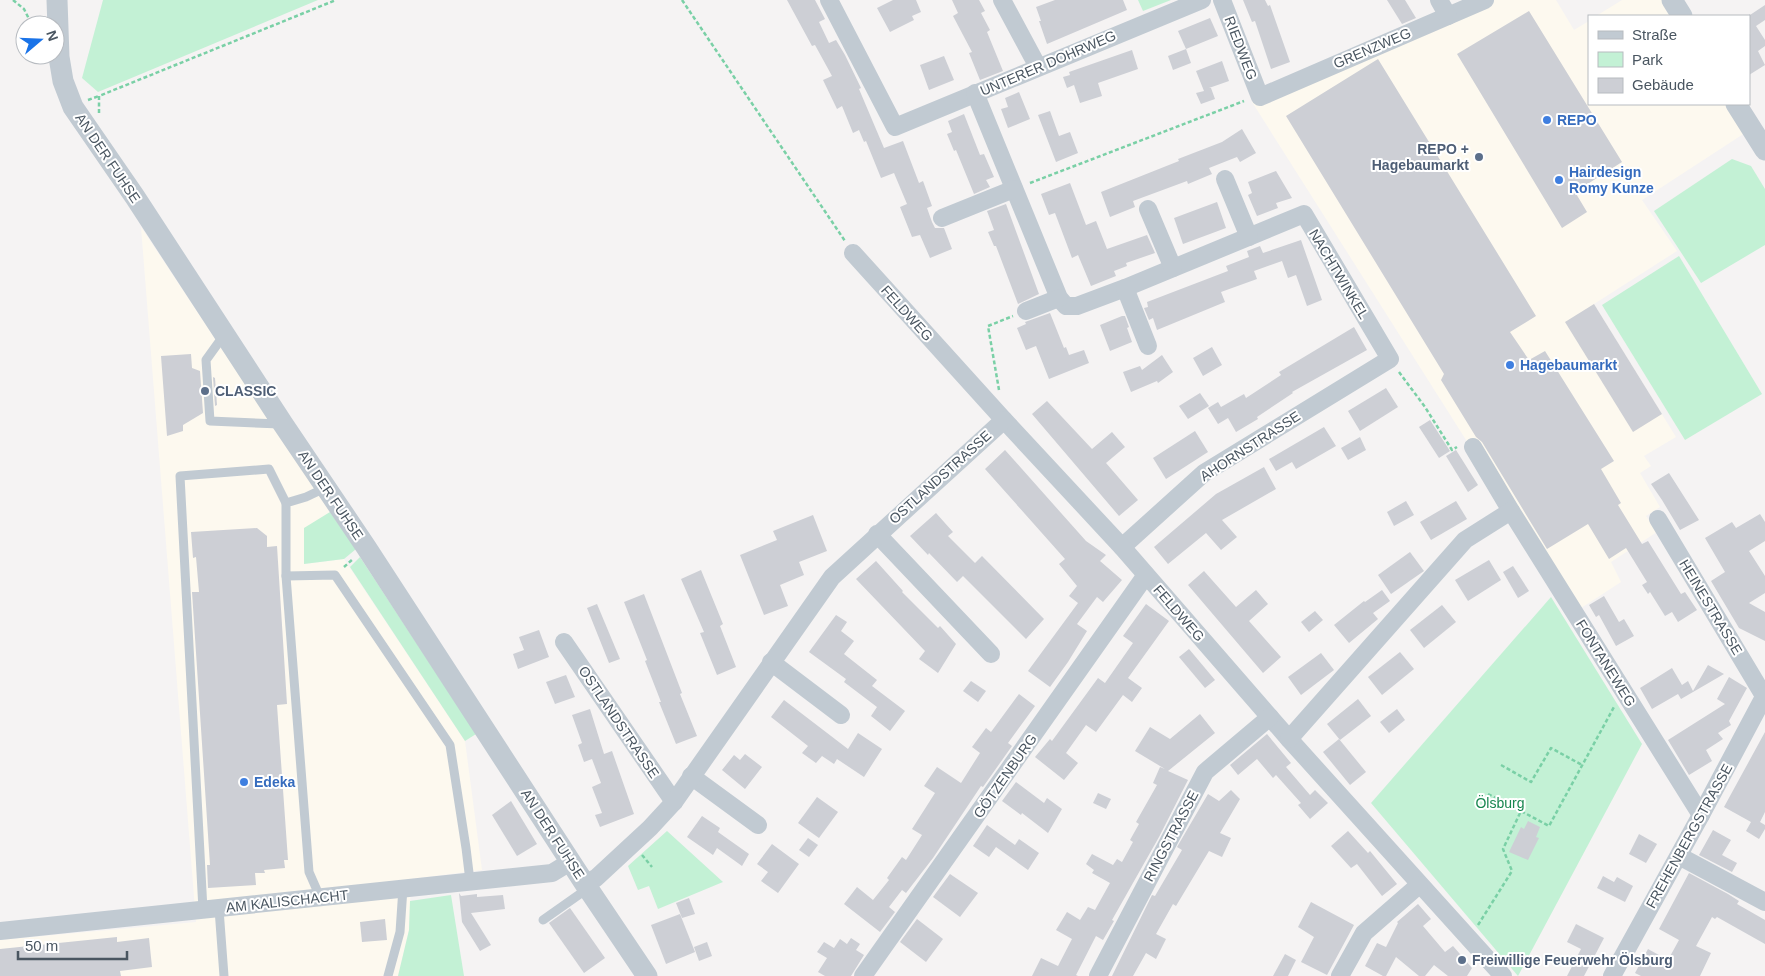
<svg xmlns="http://www.w3.org/2000/svg" width="1765" height="976" viewBox="0 0 1765 976" font-family="Arial,sans-serif">
<style>
.commercial{fill:#fdf9ef}
.green{fill:#c3f1d5}
.building{fill:#cdcfd5}
.lines{fill:none;stroke-linecap:round;stroke-linejoin:round}
.path{stroke:#7ad0a6;stroke-width:2.5;stroke-dasharray:4 2.5;stroke-linecap:butt}
.service{stroke:#c1cad2;stroke-width:9}
.minor{stroke:#c1cad2;stroke-width:18}
.tertiary{stroke:#c1cad2;stroke-width:21}
.shop-dot{fill:#3f7fe0;stroke:#fff;stroke-width:2}
.service-dot{fill:#5c6f8a;stroke:#fff;stroke-width:2}
.labels{text-anchor:middle;dominant-baseline:central;stroke-width:4;stroke-linejoin:round;paint-order:stroke}
.street-label{font-size:14px;fill:#4a5661;stroke:#fff}
.shop-label{font-size:14px;font-weight:bold;fill:#366cbe;stroke:#fff;text-anchor:start}
.service-label{font-size:14px;font-weight:bold;fill:#4e5e75;stroke:#fff;text-anchor:start}
.park-label{font-size:14px;fill:#17864f;stroke:#fff}
</style>
<rect width="100%" height="100%" fill="#f5f3f3"/>
<g class="commercial">
<polygon points="1494,0 1556,0 1574,30 1589,21 1589,104 1736,104 1751,129 1642,200 1677,251 1594,304 1676,437 1644,456 1651,466 1640,473 1660,507 1646,516 1657,532 1611,562 1621,582 1575,612 1252,102"/>
<polygon points="1622,0 1672,0 1682,16 1596,16"/>
<polygon points="141,227 330,512 304,564 344,559 465,741 482,870 411,879 409,930 398,976 0,976 0,940 196,922"/>
</g>
<g class="green">
<polygon points="103,0 318,0 98,92 82,78"/>
<polygon points="1138,0 1171,0 1143,11"/>
<polygon points="1732,159 1751,166 1765,189 1765,245 1701,283 1654,211"/>
<polygon points="1679,256 1762,394 1685,440 1602,305"/>
<polygon points="330,512 356,549 344,559 304,564 304,528"/>
<polygon points="360,557 476,734 465,741 350,567"/>
<polygon points="1551,597 1642,744 1518,976 1371,803"/>
<polygon points="667,831 723,882 658,909 649,886 638,890 628,866"/>
<polygon points="451,895 464,976 398,976 409,930 410,901"/>
</g>
<g class="building">
<polygon points="787,0 815,0 825,19 819,22 829,43 836,40 845,55 861,88 859,89 884,148 903,141 919,183 923,181 932,206 927,208 932,222 935,228 944,228 952,249 930,258 920,235 912,237 900,207 907,204 894,173 881,178 866,141 864,142 859,130 853,133 842,106 837,109 823,80 832,76 815,45 812,46"/>
<polygon points="893,0 916,0 921,12 912,16 914,20 890,32 877,8"/>
<polygon points="952,0 979,0 985,11 981,13 990,30 987,32 1003,71 980,80 969,53 972,52 953,16 958,13"/>
<polygon points="1055,0 1123,0 1127,10 1047,44 1039,21 1041,21 1036,7"/>
<polygon points="1243,0 1265,0 1268,6 1270,5 1290,62 1271,69 1255,21 1252,22"/>
<polygon points="1387,0 1405,0 1416,18 1402,24"/>
<polygon points="1765,5 1765,20 1756,26 1765,40 1765,46 1758,51 1765,65 1749,75 1749,14 1750,15"/>
<polygon points="1529,11 1622,162 1575,192 1587,212 1562,228 1457,54"/>
<polygon points="1210,18 1218,36 1186,49 1178,31"/>
<polygon points="1186,49 1191,63 1173,70 1168,56"/>
<polygon points="1132,50 1138,69 1098,83 1102,96 1080,103 1074,85 1067,88 1063,77 1070,75 1069,72"/>
<polygon points="944,56 954,80 929,90 920,65"/>
<polygon points="1378,59 1536,316 1510,332 1529,360 1545,351 1614,461 1601,469 1621,503 1618,505 1642,544 1648,541 1681,594 1685,592 1697,610 1678,622 1672,612 1665,616 1650,592 1648,594 1642,585 1647,582 1626,548 1609,559 1588,524 1547,549 1482,442 1476,437 1441,380 1444,374 1286,116"/>
<polygon points="1222,61 1229,81 1209,88 1211,88 1215,99 1201,104 1196,93 1204,91 1196,71"/>
<polygon points="1019,92 1030,119 1008,128 1001,109 1008,107 1005,98"/>
<polygon points="1050,111 1059,136 1070,132 1078,153 1056,162 1038,115"/>
<polygon points="964,114 980,155 984,154 994,177 986,180 990,187 974,194 956,150 954,151 947,134 952,132 948,121"/>
<polygon points="1242,129 1256,153 1240,162 1237,157 1209,168 1212,174 1188,184 1187,181 1133,201 1135,207 1110,217 1101,192 1179,161 1178,159 1222,142"/>
<polygon points="1276,171 1292,198 1276,203 1278,208 1257,216 1248,195 1252,193 1248,182"/>
<polygon points="1070,183 1086,225 1096,221 1107,249 1147,235 1155,253 1126,263 1127,266 1114,271 1116,276 1091,286 1078,255 1072,258 1055,213 1049,215 1041,194"/>
<polygon points="1217,202 1226,228 1183,244 1174,218"/>
<polygon points="1006,204 1039,294 1018,304 996,246 994,246 988,232 994,230 987,211"/>
<polygon points="1301,240 1322,300 1307,306 1296,275 1288,278 1282,261 1254,271 1257,279 1221,292 1225,302 1157,330 1153,318 1149,320 1144,308 1148,307 1147,302 1228,271 1226,266 1249,257 1247,251 1260,246 1263,253"/>
<polygon points="1594,304 1662,414 1633,432 1565,322"/>
<polygon points="1050,313 1064,348 1066,347 1069,355 1084,350 1089,363 1049,379 1036,346 1026,350 1017,328 1026,324 1025,322"/>
<polygon points="1122,316 1125,316 1129,327 1127,328 1132,342 1110,351 1100,325"/>
<polygon points="1354,327 1367,350 1292,392 1293,393 1257,417 1258,419 1236,432 1228,418 1218,424 1208,408 1218,402 1221,407 1244,394 1246,398 1281,375 1279,372"/>
<polygon points="1212,347 1222,365 1203,376 1193,358"/>
<polygon points="191,354 192,368 200,371 203,413 183,425 183,431 167,436 161,356"/>
<polygon points="1162,355 1173,372 1158,383 1157,381 1131,392 1123,372 1140,366 1142,370"/>
<polygon points="213,377 215,378 217,405 215,406"/>
<polygon points="1386,388 1398,407 1360,431 1348,411"/>
<polygon points="1200,393 1209,406 1188,419 1179,406"/>
<polygon points="1047,401 1092,449 1112,432 1125,447 1106,463 1138,500 1119,516 1032,414"/>
<polygon points="1430,420 1450,451 1439,458 1419,427"/>
<polygon points="1324,427 1336,446 1296,469 1292,462 1276,471 1269,459"/>
<polygon points="1195,431 1208,452 1166,479 1153,458"/>
<polygon points="1360,437 1366,450 1348,460 1341,448"/>
<polygon points="1005,450 1086,541 1106,555 1100,561 1122,580 1103,602 1097,597 1077,624 1087,631 1068,662 1050,687 1028,671 1078,603 1069,596 1077,586 1059,564 1065,559 985,469"/>
<polygon points="1456,450 1478,485 1468,492 1446,456"/>
<polygon points="1264,467 1276,489 1222,520 1237,537 1221,550 1206,533 1168,564 1154,547 1216,494"/>
<polygon points="1669,473 1699,520 1680,530 1662,500 1651,484"/>
<polygon points="1406,501 1414,515 1394,526 1387,512"/>
<polygon points="1456,501 1467,519 1431,540 1420,522"/>
<polygon points="936,513 953,532 948,536 975,563 982,556 1044,619 1026,639 963,576 957,582 929,553 928,555 910,536"/>
<polygon points="1760,514 1765,522 1765,541 1749,551 1765,576 1765,593 1749,603 1765,612 1765,641 1739,628 1711,581 1725,572 1705,538 1732,522 1736,528"/>
<polygon points="813,515 827,551 799,562 804,575 780,585 788,606 764,615 740,555 777,540 773,531"/>
<polygon points="257,528 267,536 267,547 277,546 287,704 277,705 288,860 284,860 285,868 264,870 265,873 255,873 256,885 208,888 207,865 210,865 192,592 199,592 196,557 193,558 191,532"/>
<polygon points="1410,552 1424,571 1391,594 1378,575"/>
<polygon points="1489,560 1501,580 1468,601 1455,580"/>
<polygon points="876,561 903,591 902,592 938,628 940,626 956,644 938,673 919,659 925,651 856,579"/>
<polygon points="1513,566 1529,591 1518,598 1503,572"/>
<polygon points="701,570 723,624 720,626 736,667 717,675 700,633 704,632 681,579"/>
<polygon points="1204,571 1236,607 1256,590 1268,604 1249,621 1281,657 1263,673 1188,585"/>
<polygon points="1382,590 1390,601 1373,613 1378,619 1349,643 1334,625 1364,601 1365,602"/>
<polygon points="644,594 682,693 680,694 697,736 676,744 659,702 661,702 645,661 647,660 624,602"/>
<polygon points="1604,596 1619,622 1624,619 1634,636 1616,646 1599,615 1596,617 1589,605"/>
<polygon points="597,604 620,659 609,663 587,608"/>
<polygon points="1146,604 1169,621 1128,678 1142,688 1132,702 1123,695 1096,732 1086,725 1066,753 1078,763 1064,780 1035,757 1050,739 1052,741 1098,678 1105,683 1133,643 1123,636"/>
<polygon points="1442,605 1456,622 1424,648 1410,630"/>
<polygon points="1315,611 1323,620 1309,632 1301,622"/>
<polygon points="836,615 847,622 841,631 854,641 844,654 877,680 872,686 905,711 890,731 871,716 877,707 844,682 846,679 809,652"/>
<polygon points="539,630 549,657 518,669 513,654 524,650 519,637"/>
<polygon points="1189,649 1215,680 1205,688 1179,657"/>
<polygon points="1400,652 1414,669 1382,695 1368,677"/>
<polygon points="1321,653 1334,670 1301,695 1288,677"/>
<polygon points="1708,665 1724,674 1681,699 1678,694 1652,709 1640,688 1672,668 1682,685 1688,681 1693,691"/>
<polygon points="566,675 575,697 555,704 546,682"/>
<polygon points="1729,677 1747,688 1729,721 1731,725 1718,733 1723,739 1706,750 1712,761 1689,775 1668,740 1725,704 1717,699"/>
<polygon points="971,681 986,691 978,702 963,691"/>
<polygon points="1019,694 1035,706 1008,743 1012,746 983,787 981,786 933,858 906,893 902,890 889,907 895,912 880,932 844,904 857,887 873,900 889,880 887,878 902,857 906,860 922,835 912,829 935,793 924,786 937,767 961,783 980,753 972,747 986,728 991,732"/>
<polygon points="1358,699 1371,716 1340,740 1327,724"/>
<polygon points="784,700 848,749 858,733 882,749 864,777 837,759 834,764 822,756 816,763 802,753 808,746 771,717"/>
<polygon points="590,709 604,754 612,751 634,814 600,827 595,815 602,813 592,787 601,783 592,759 584,762 578,745 582,743 572,715"/>
<polygon points="1397,709 1405,720 1389,733 1380,722"/>
<polygon points="1200,714 1215,733 1168,771 1188,780 1159,837 1112,920 1114,921 1103,940 1096,936 1076,975 1078,976 1032,976 1041,958 1058,966 1072,939 1056,930 1067,912 1080,920 1088,907 1095,910 1110,883 1092,873 1094,870 1086,864 1092,854 1113,865 1117,859 1122,862 1133,842 1130,840 1139,824 1136,822 1157,785 1153,783 1160,767 1165,769 1135,751 1150,727 1170,739"/>
<polygon points="1765,732 1765,812 1760,822 1765,825 1765,829 1759,839 1746,831 1751,822 1724,807"/>
<polygon points="1267,734 1291,763 1286,767 1310,795 1315,790 1328,803 1310,819 1298,805 1301,803 1276,775 1273,778 1257,759 1238,775 1230,765"/>
<polygon points="1339,739 1366,772 1350,785 1323,752"/>
<polygon points="745,754 762,767 745,789 722,770 734,755 740,760"/>
<polygon points="1016,782 1044,803 1047,798 1062,809 1048,833 1022,813 1021,815 1002,801"/>
<polygon points="1231,790 1240,799 1220,833 1231,838 1222,857 1209,851 1176,906 1173,904 1156,934 1166,939 1156,959 1146,953 1133,976 1112,976 1152,895 1155,896 1182,850 1177,847 1208,794 1219,801"/>
<polygon points="1098,793 1111,799 1106,809 1093,803"/>
<polygon points="817,797 838,812 819,838 798,823"/>
<polygon points="511,801 537,844 517,856 492,815"/>
<polygon points="702,816 720,828 718,832 749,854 742,866 717,848 713,855 687,837"/>
<polygon points="1528,821 1540,827 1536,837 1539,838 1528,860 1509,852 1521,827 1524,829"/>
<polygon points="987,825 1015,845 1019,839 1039,853 1028,870 996,847 989,857 973,846"/>
<polygon points="1713,830 1731,840 1722,855 1737,863 1732,872 1699,855"/>
<polygon points="1348,831 1368,853 1370,851 1397,884 1382,896 1357,864 1351,868 1331,846"/>
<polygon points="1639,834 1657,844 1646,863 1629,854"/>
<polygon points="808,838 818,845 809,857 799,850"/>
<polygon points="772,844 799,864 778,893 761,881 768,872 757,864"/>
<polygon points="1689,873 1728,894 1739,901 1737,904 1765,920 1765,944 1717,917 1715,919 1712,917 1696,946 1711,953 1700,976 1641,976 1635,973 1648,949 1668,960 1679,940 1659,929"/>
<polygon points="950,874 978,893 960,917 933,897"/>
<polygon points="1603,876 1614,882 1617,877 1633,886 1625,902 1597,888"/>
<polygon points="459,893 461,896 477,894 477,897 503,895 505,909 471,913 491,945 480,951 462,922"/>
<polygon points="689,898 695,914 682,918 676,903"/>
<polygon points="1311,902 1354,925 1327,975 1301,962 1314,937 1298,927"/>
<polygon points="1418,904 1431,919 1423,926 1445,952 1453,946 1472,968 1467,976 1448,976 1434,965 1425,976 1419,976 1396,957 1386,976 1383,976 1365,966 1377,943 1386,947 1398,923 1397,922"/>
<polygon points="570,908 605,958 584,973 549,923"/>
<polygon points="680,914 695,952 666,964 651,925"/>
<polygon points="385,919 387,940 362,942 360,922"/>
<polygon points="917,919 943,939 926,962 900,942"/>
<polygon points="1576,924 1604,938 1584,976 1567,976 1581,949 1567,942"/>
<polygon points="117,937 117,942 149,938 152,967 120,971 121,976 0,976 0,949"/>
<polygon points="851,938 860,944 856,950 864,955 851,976 825,976 818,972 827,958 817,952 824,942 834,948 840,939 847,944"/>
<polygon points="707,942 712,956 699,961 694,947"/>
<polygon points="1285,954 1296,960 1288,976 1273,976"/>
</g>
<g class="lines">
<g class="path">
<polyline points="13,0 24,9 32,25"/>
<polyline points="682,0 845,241"/>
<polyline points="88,100 99,96"/>
<polyline points="99,113 99,96 336,0"/>
<polyline points="1030,183 1244,101"/>
<polyline points="1399,372 1425,407 1452,450 1457,447"/>
<polyline points="999,390 988,326 1013,316"/>
<polyline points="344,567 353,559"/>
<polyline points="1501,765 1531,782 1551,748 1582,765"/>
<polyline points="1488,794 1521,811"/>
<polyline points="642,855 652,867"/>
<polyline points="1478,925 1512,871 1503,849 1521,811 1549,826 1614,707"/>
</g>
<g class="service">
<polyline points="224,335 206,360 210,421 280,424"/>
<polyline points="325,488 306,497 286,503 286,576 335,575 450,745 466,848 470,881"/>
<polyline points="286,576 309,872 320,897"/>
<polyline points="219,909 224,976"/>
<polyline points="203,910 180,476 269,469 286,503"/>
<polyline points="543,920 587,889"/>
<polyline points="388,976 400,932 403,888"/>
</g>
<g class="minor">
<polyline points="829,0 895,127 1202,0"/>
<polyline points="1002,0 1038,67"/>
<polyline points="1222,0 1260,97 1485,0"/>
<polyline points="1439,0 1448,16"/>
<polyline points="975,93 1059,298 1066,306 1077,306 1125,288 1304,214 1390,359 1204,473 1122,547"/>
<polyline points="1225,179 1249,237"/>
<polyline points="1148,209 1173,268"/>
<polyline points="942,218 1014,189"/>
<polyline points="853,253 1004,420 1122,547 1289,739 1503,976"/>
<polyline points="1125,288 1148,346"/>
<polyline points="1026,311 1059,298"/>
<polyline points="1473,447 1511,511"/>
<polyline points="1658,519 1764,696"/>
<polyline points="877,534 991,654"/>
<polyline points="564,642 674,802"/>
<polyline points="771,662 841,715"/>
<polyline points="1289,739 1465,540 1511,511 1701,815"/>
<polyline points="691,776 758,825"/>
<polyline points="1679,856 1765,902"/>
<polyline points="585,884 596,878 650,828 674,802 832,577 1004,420"/>
<polyline points="0,931 552,873 570,862"/>
<polyline points="863,976 1146,575"/>
<polyline points="1098,976 1205,772 1270,717"/>
<polyline points="1340,976 1364,933 1419,885"/>
<polyline points="1612,976 1701,815 1765,695"/>
</g>
<g class="tertiary">
<polyline points="57,0 59,57 63,81 73,107 135,197 283,424 366,547 585,884 647,976"/>
<polyline points="1672,0 1682,16"/>
<polyline points="1736,104 1765,150"/>
</g>
</g>
<g class="shop-dot">
<circle cx="1547" cy="120" r="5"/>
<circle cx="1559" cy="180" r="5"/>
<circle cx="1510" cy="365" r="5"/>
<circle cx="244" cy="782" r="5"/>
</g>
<g class="service-dot">
<circle cx="1479" cy="157" r="5"/>
<circle cx="205" cy="391" r="5"/>
<circle cx="1462" cy="960" r="5"/>
</g>
<g class="labels">
<g class="street-label">
<text transform="translate(1241 48) rotate(69)">RIEDWEG</text>
<text transform="translate(1372 48) rotate(-23)">GRENZWEG</text>
<text transform="translate(1048 63) rotate(-23)">UNTERER DOHRWEG</text>
<text transform="translate(108 158) rotate(56)">AN DER FUHSE</text>
<text transform="translate(1339 274) rotate(59)">NACHTWINKEL</text>
<text transform="translate(907 313) rotate(48)">FELDWEG</text>
<text transform="translate(1250 446) rotate(-33)">AHORNSTRASSE</text>
<text transform="translate(940 477) rotate(-42)">OSTLANDSTRASSE</text>
<text transform="translate(331 495) rotate(56)">AN DER FUHSE</text>
<text transform="translate(1711 607) rotate(59)">HEINESTRASSE</text>
<text transform="translate(1179 613) rotate(49)">FELDWEG</text>
<text transform="translate(1606 663) rotate(58)">FONTANEWEG</text>
<text transform="translate(619 722) rotate(56)">OSTLANDSTRASSE</text>
<text transform="translate(1005 776) rotate(-55)">GÖTZENBURG</text>
<text transform="translate(553 834) rotate(57)">AN DER FUHSE</text>
<text transform="translate(1171 836) rotate(-62)">RINGSTRASSE</text>
<text transform="translate(1689 836) rotate(-61)">FREHENBERGSTRASSE</text>
<text transform="translate(287 901) rotate(-6)">AM KALISCHACHT</text>
</g>
<g class="shop-label">
<text x="1557" y="120">REPO</text>
<text x="1569" y="172">Hairdesign<tspan x="1569" dy="16">Romy Kunze</tspan></text>
<text x="1520" y="365">Hagebaumarkt</text>
<text x="254" y="782">Edeka</text>
</g>
<g class="service-label">
<text x="1469" y="149" text-anchor="end">REPO +<tspan x="1469" dy="16">Hagebaumarkt</tspan></text>
<text x="215" y="391">CLASSIC</text>
<text x="1472" y="960">Freiwillige Feuerwehr Ölsburg</text>
</g>
<g class="park-label">
<text x="1500" y="803">Ölsburg</text>
</g>
</g>
<rect x="1588" y="15" width="162" height="90" fill="#ffffff" stroke="#b7bbc0"/>
<rect x="1598" y="31" width="25" height="8" fill="#c1cad2" stroke="#b7bbc0"/>
<text x="1632" y="40" font-size="15" fill="#4a5661">Straße</text>
<rect x="1598" y="52" width="25" height="15" fill="#c3f1d5" stroke="#b7bbc0"/>
<text x="1632" y="65" font-size="15" fill="#4a5661">Park</text>
<rect x="1598" y="78" width="25" height="15" fill="#cdcfd5" stroke="#b7bbc0"/>
<text x="1632" y="90" font-size="15" fill="#4a5661">Gebäude</text>
<g transform="translate(40 40) rotate(71)"><circle r="24" fill="#ffffff" stroke="#b7bbc0"/>
<path d="M0-4L9 19L0 12L-9 19Z" fill="#1a73e8"/>
<text y="-8" font-size="14" font-weight="bold" text-anchor="middle" fill="#4a5661">N</text>
</g>
<path d="M18 951v8h109v-8" fill="none" stroke="#4a5661" stroke-width="2.5"/>
<text x="25" y="951" font-size="15" fill="#4a5661" stroke="#ffffff" stroke-width="4" paint-order="stroke">50 m</text>
</svg>
